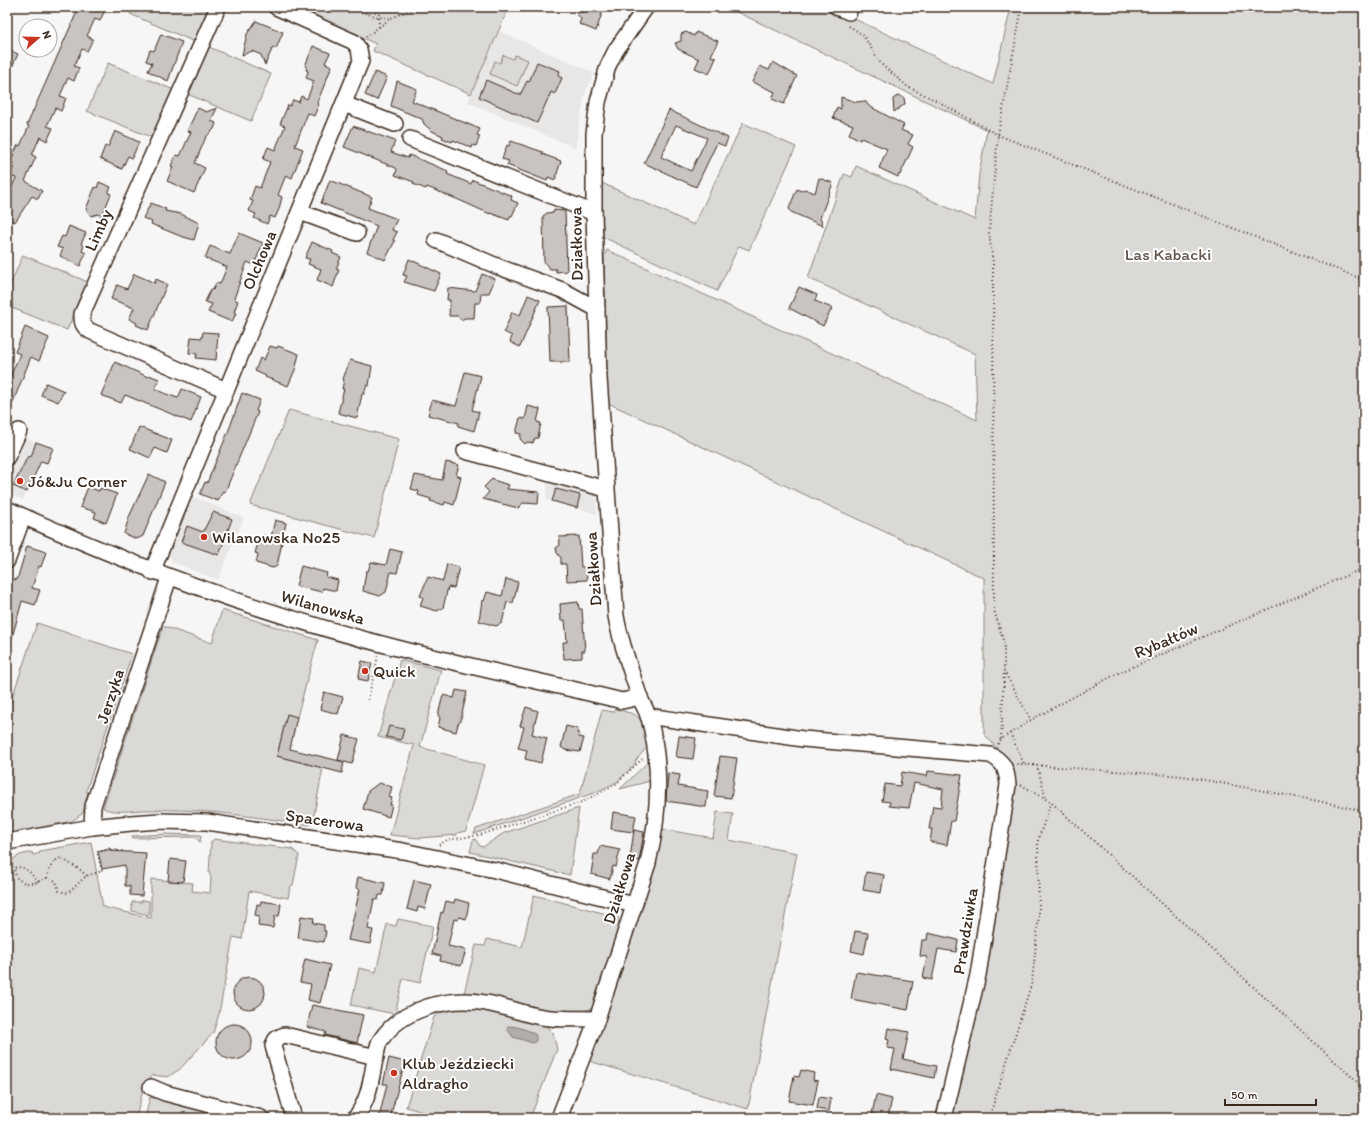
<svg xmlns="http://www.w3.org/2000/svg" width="1371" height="1125" viewBox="0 0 1371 1125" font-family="Itim,sans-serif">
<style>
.built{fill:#e9e7e6}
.green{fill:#dbd9d6;stroke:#8b827a}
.water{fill:#b4aeaa;stroke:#847972}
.building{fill:#c9c3c1;stroke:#3b2a1e;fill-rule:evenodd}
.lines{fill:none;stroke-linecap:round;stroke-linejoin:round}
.minor-casing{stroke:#3b2a1e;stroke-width:18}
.path{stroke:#3b2a1e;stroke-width:2;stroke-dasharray:1 3;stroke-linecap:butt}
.minor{stroke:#fff;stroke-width:15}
.poi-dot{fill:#c8321e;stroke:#fff;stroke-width:1.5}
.labels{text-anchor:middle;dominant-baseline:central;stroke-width:4;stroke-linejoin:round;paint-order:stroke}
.street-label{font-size:17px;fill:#3b2a1e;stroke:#fff}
.park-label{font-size:17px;fill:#63564c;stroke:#fff}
.poi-label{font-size:17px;fill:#3b2a1e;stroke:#fff;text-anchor:start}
</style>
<rect width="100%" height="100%" fill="#f7f6f6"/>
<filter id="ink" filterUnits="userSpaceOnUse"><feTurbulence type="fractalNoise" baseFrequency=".025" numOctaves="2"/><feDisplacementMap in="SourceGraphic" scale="8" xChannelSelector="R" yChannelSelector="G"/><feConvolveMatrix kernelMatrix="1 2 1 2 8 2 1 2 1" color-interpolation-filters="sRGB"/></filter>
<g filter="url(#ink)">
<g class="built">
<polygon points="499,31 595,73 585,93 575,148 468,102"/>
<polygon points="27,435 28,439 36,442 31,457 35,474 23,500 7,493 7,468 20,439"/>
<polygon points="548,477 596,494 597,514 546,500"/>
<polygon points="190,495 244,518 218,580 172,562 168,550"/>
</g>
<g class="green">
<polygon points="133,7 211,7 195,42 130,14"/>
<polygon points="293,7 509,7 471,94 373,51 376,44"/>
<polygon points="726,7 829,7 993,84 1011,7 1364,7 1364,1118 946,1118 979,980 1014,767 984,734 984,578 608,403 604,256 607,250 977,420 975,354 808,278 844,174 852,177 856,166 975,220 979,174 987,130"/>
<polygon points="209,47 271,74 251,121 187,94"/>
<polygon points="503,55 513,59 515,55 528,60 517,86 490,74 495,61 500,63"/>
<polygon points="108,63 174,90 153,138 87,111"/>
<polygon points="743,123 796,147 749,250 739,246 717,291 603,237 602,183 694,225"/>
<polygon points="23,255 88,282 67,330 7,306 7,292"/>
<polygon points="289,410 399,439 374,538 250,505"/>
<path d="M 222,610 L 318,640 L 297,717 L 287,715 L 277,756 L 323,768 L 313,820 L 310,825 C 255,817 201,808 145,810 C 133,810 114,814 103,808 L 163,626 L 212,643 Z"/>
<polygon points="37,623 132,654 86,791 88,792 83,813 72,821 7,834 7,702 10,704"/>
<polygon points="400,660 441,670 420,747 484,765 466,831 457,833 457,835 419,838 390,835 414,745 378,737"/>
<polygon points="615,709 634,714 640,719 644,718 649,745 636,760 635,764 617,782 594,793 474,834 476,829 580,794 602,710 614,712"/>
<polygon points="649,761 650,781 620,789"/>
<polygon points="579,808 570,875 470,852 473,840 475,839 480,846 483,847 504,833"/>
<polygon points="717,812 733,814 729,840 797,853 748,1109 586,1060 661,829 713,838"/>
<polygon points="164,834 201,835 200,842 195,837 132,838 132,836"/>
<polygon points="214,839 292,849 299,855 293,885 290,887 288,898 249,891 242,939 233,937 219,1014 213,1033 180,1069 168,1077 152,1075 142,1093 136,1118 7,1118 7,863 20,855 32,852 33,855 40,853 40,851 91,842 103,907 151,918 151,879 193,883 192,891 210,893 211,877 209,873 211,842"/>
<path d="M 534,895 L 618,917 L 619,927 L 593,1008 C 561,1020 497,1003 464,993 L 476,945 L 485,946 L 487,939 L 522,947 Z"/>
<polygon points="142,900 149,901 149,915 132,911 132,902 142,902"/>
<polygon points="398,919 433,926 420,983 403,979 395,1014 351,1005 359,968 376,972 387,924 396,926"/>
<polygon points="457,1007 473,1008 544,1024 553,1033 557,1049 530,1118 443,1118 406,1107 434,1017 441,1012"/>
<polygon points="150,1097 235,1118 145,1118"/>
</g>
<path class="water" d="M 508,1026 C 517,1026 529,1030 536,1035 L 536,1041 L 533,1043 L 513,1037 L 507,1029 Z"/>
<g class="building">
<polygon points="79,7 106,7 100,21 95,19 87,36 93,39 87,51 82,49 74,66 79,68 74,81 68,78 60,96 66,98 61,111 55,108 47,126 53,128 47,141 40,137 32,155 36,157 25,181 42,191 38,199 32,196 15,222 7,219 7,198 16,178 9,176 15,165 10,162 18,145 20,146 29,126 27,125"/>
<polygon points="586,7 604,7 596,31 579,24 581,19 576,13 585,11"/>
<polygon points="256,21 283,32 276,49 273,47 265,65 261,55 252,51 242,55 247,34"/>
<polygon points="686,32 694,36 696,32 718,41 711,56 716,58 709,74 695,68 699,59 678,49 675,43 681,41 681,34"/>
<polygon points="161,34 182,42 168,81 148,71 152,63 146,61 150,50 154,51"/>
<polygon points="313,46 330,53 325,63 332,66 317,103 319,104 314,116 308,113 295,146 303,149 292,178 286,175 278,195 282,197 279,209 275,218 270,216 267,224 254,218 256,214 249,211 253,201 250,200 255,186 260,188 270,162 263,159 268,147 275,150 285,126 280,124 288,105 290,106 293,100 299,102 301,96 307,99 314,81 306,78 308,71 306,70 307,67 305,66"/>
<polygon points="7,49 18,54 7,78"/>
<polygon points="537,62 560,71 558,76 562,78 555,94 551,92 537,123 479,97 486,80 520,95 527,81 529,82"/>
<polygon points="773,62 797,76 784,104 772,99 775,92 752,82 760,66 769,70"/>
<polygon points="375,72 387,77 377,100 365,95"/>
<polygon points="397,81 417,89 412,101 480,129 477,135 480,136 476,146 473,145 472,148 453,140 452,142 442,138 443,136 432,131 424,124 422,119 391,106"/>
<polygon points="899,95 904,98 905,104 894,112 893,99"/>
<polygon points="841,97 856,102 865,101 869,106 904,125 901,130 913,135 908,144 913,147 900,175 899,174 898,177 879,168 887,149 861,138 860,140 849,134 853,125 833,118 837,107 841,109"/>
<polygon points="198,108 206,112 217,108 211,121 216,123 214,129 206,137 195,163 205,168 194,193 167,181 173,167 171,166 176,155 180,156 191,132 187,131"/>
<path d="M 669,110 L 728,138 L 725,146 L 717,143 L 696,187 L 644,163 ZM 676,125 L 707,138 L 691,171 L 661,157 Z"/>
<polygon points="353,126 395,141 391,152 408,158 409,155 448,171 447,174 464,181 471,184 473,180 512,196 511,200 518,203 512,216 510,216 509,220 490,213 490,214 459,200 427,187 426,189 413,184 414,182 395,175 397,170 396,168 344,147"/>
<polygon points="115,131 139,142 132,158 128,156 122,169 100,159 105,146 108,147"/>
<polygon points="511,141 543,152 542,154 561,161 555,180 548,177 547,181 507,165 509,161 502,159 507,145 509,146"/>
<polygon points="819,178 833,183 820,218 823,226 791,212 789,208 797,189 801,191 805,189 815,193"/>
<polygon points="330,180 372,197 368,208 397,219 392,230 397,232 393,240 395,241 385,260 367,252 377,226 321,203"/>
<polygon points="99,182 111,187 108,193 111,194 102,216 98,214 91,216 86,209 95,187 97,188"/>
<polygon points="151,203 166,209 165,211 181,214 199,223 194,240 180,236 151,224 152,222 143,218"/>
<polygon points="554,210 565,211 567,271 556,272 556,269 550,269 544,262 543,216 547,213 554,212"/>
<polygon points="69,226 86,233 81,244 84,246 82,251 86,253 80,266 60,256 63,249 57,247 62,236 65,237"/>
<polygon points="239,233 263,243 254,265 247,262 238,287 234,299 238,301 234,312 236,313 232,322 208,312 212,304 205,302 211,289 213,290 216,283 220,284 227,267 205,258 210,246 230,254"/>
<polygon points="312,242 333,251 332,253 341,257 336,269 339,270 333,287 317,280 321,269 308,264 310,259 305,258"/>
<polygon points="409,259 441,274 434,291 404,282 407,276 403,275"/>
<polygon points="134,274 155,283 156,279 167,284 148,330 136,325 137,323 129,319 134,308 111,299 117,285 127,289"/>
<polygon points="482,274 495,279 489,293 481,293 480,303 475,303 474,318 465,318 461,320 458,316 449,316 450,300 447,300 448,288 475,291"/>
<polygon points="799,287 817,295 815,301 832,308 823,326 789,308"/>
<polygon points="528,295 540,300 520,347 510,342 512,336 504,332 512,312 520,315"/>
<polygon points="568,306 570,362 550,362 548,307"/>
<polygon points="25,327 49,338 39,361 31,357 7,417 7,378 9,379 20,354 15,352"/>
<polygon points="203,332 218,333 216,360 196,358 197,354 189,353 191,337 202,338"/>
<polygon points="270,346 277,348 278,346 299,354 295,370 288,386 265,377 266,376 255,371 260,358 264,360"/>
<polygon points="350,360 372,366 369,386 367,385 364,394 362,394 357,418 338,413 344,389 342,389 344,380 343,379"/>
<polygon points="115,362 148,377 149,375 159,379 155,389 166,394 178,398 182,389 201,397 191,422 125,395 121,403 101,395"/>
<polygon points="465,372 481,376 472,410 479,412 474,431 458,426 459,423 428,415 432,400 456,406"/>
<polygon points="46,383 64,391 58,402 41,395"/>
<polygon points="242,393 260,400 256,411 258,412 225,492 223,491 218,501 200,494 205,482 207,483 230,427"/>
<polygon points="528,406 540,409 537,422 541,423 538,438 535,438 533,443 527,442 525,444 520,439 521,434 516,433 520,418 525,419"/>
<polygon points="139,427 172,440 167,453 155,448 150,458 130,449"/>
<polygon points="36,442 53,448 47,463 41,461 27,492 13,486 28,456 31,457"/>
<polygon points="446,462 459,465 456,475 461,477 454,505 445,502 444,505 430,501 431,499 418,495 419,491 411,489 415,475 442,480"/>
<polygon points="149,474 165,482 143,536 137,539 124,534 129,517"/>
<polygon points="493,478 496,481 509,485 507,489 539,492 538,504 523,503 518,508 483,499 489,492 484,487"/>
<polygon points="88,487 99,491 100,488 117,494 106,523 94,518 96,512 80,507"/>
<polygon points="556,489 580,495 577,508 552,501"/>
<polygon points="213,512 232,519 219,555 181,542 187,526 203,532"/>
<polygon points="275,520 286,523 277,566 273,568 256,563 258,554 255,553 258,543 261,544 263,535 271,537"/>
<polygon points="579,536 581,567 586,567 587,580 567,581 566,564 561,564 561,558 557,553 556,548 560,545 559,537"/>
<polygon points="27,546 46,552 41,567 39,566 32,588 40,590 35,605 22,601 9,649 7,648 7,577 17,580"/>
<polygon points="390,549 402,552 397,573 391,572 386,592 380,596 363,591 366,571 368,571 371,562 386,565"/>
<polygon points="447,564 459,567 454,588 448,587 443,608 437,611 420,606 423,597 420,596 428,577 443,581"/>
<polygon points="301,566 327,573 326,577 338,580 336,591 323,588 322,592 296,586"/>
<polygon points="506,579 518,582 513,603 507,602 502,623 496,626 479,621 482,600 484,601 487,592 502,596"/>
<polygon points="578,602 579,609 582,609 585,651 582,651 582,658 564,659 563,642 567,642 565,620 561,621 560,604"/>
<polygon points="362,661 372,663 368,681 358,679"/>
<polygon points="456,690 467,692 460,722 458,724 456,732 438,727 440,718 438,715 443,695 454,698"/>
<polygon points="324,692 343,697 338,714 320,709"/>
<polygon points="526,707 538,711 532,734 547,738 541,763 525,759 527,750 518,748 524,727 520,726"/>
<polygon points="287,714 297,717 290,749 344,762 342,773 277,756"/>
<polygon points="389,726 404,729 401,740 386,737"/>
<polygon points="566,726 578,729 577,733 580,734 579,737 584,738 580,752 565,750 561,747"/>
<polygon points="344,735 359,739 352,764 338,760"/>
<polygon points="679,736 696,738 693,759 676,757"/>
<polygon points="720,756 737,758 731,798 714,796"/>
<polygon points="928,771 962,775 954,821 951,821 947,845 930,842 932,829 929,829 933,806 941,807 943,789 914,783 909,808 889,806 890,802 882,801 885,784 900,786 902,772 927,776"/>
<polygon points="668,773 680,775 678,786 708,791 706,807 666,801"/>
<polygon points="379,783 392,787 389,797 392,798 390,805 392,805 389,817 363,809 368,791"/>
<polygon points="613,812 636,816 633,832 611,829"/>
<polygon points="634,830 644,832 639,861 630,858"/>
<polygon points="600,846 620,850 616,867 613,866 610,879 591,874 594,854 598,854"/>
<polygon points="111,849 111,851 146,853 142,896 130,895 130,886 125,886 125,865 102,869 98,852"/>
<polygon points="170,859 186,861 183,882 168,881"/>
<polygon points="866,872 884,875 881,893 863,890"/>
<polygon points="358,877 385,883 383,895 379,895 378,900 374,899 368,929 373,930 370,944 348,940 360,889 356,888"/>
<polygon points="414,880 431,884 425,909 418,907 417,912 407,909"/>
<polygon points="455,899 469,903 466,919 459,917 458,920 454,919 448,946 466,950 461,966 440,961 441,956 432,954 441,912 443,913 446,901 454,903"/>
<polygon points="261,901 281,904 279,916 275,916 273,928 258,926 259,916 255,915 257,904 260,905"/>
<polygon points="301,916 314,918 313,923 324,925 324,931 326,931 324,942 298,938"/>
<polygon points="855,931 868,933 864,954 851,951"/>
<polygon points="928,933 958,940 956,952 938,949 932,980 923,978 927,957 920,956 922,940 927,940"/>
<polygon points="305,959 330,965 320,1003 308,1000 311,984 300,982"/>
<polygon points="856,972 913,981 908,1010 851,999"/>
<circle cx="249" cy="993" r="16"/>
<polygon points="312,1005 363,1015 357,1043 325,1035 326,1032 307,1027"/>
<circle cx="234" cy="1042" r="18"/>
<polygon points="888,1028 909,1032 903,1059 936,1066 934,1078 891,1069 895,1049 887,1048 889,1040 886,1039"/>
<polygon points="389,1058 405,1062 390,1118 379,1118 387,1084 383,1084"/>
<polygon points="801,1070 814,1073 813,1080 818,1081 813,1105 789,1101 794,1076 799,1077"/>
<polygon points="876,1095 892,1099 888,1117 872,1114"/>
<polygon points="819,1097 831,1099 829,1111 817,1109"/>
</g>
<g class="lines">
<g class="minor-casing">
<g id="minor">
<path d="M 218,7 L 82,314 C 82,322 82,326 90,331 L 226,390"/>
<polyline points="837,7 849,12"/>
<polyline points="344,104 395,124"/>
<polyline points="410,139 594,213"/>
<polyline points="300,212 357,233"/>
<polyline points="436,240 499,267 562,290 597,309"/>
<polyline points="465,451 606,489"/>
<polyline points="7,457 19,431"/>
<path d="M 7,509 C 134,567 265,615 401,649 C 474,668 549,683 622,701 L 640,697"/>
<polyline points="7,561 23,517"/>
<polyline points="152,572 361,61 359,49 354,42 276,7"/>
<path d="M 648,716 L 803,739 L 990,755 C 1004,761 1007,771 1008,785 L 978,975 L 944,1118"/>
<polyline points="92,827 93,806 169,578"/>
<polyline points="7,842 92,827 131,823 160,821 207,822 403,851 495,870 634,905"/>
<polyline points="151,1087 165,1093 261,1118"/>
<path d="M 294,1118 L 273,1046 C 275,1038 278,1037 285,1035 L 376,1057"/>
<path d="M 355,1118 C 369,1101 371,1080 375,1059 C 377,1053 377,1046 380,1041 C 401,1008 450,996 486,1003 C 505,1006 523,1014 542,1017 C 559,1020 579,1018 597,1019"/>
<path d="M 559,1118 L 597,1019 L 648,863 C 659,816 662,765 649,718 C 647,711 643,705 640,698 C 631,671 621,645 616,616 L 599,378 L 594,213 L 594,134 L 598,102 L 608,66 L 616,50 L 646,7"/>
</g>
</g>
<g class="path">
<polyline points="254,7 263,11"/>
<polyline points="346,7 378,17 391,18"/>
<polyline points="1022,7 998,135 989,233 993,263 994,610 1004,643 1004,671 1031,720"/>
<polyline points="849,26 863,35 881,64 908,87 939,102 998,135 1364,280"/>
<polyline points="379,27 379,7"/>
<polyline points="366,37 391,18 418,7"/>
<polyline points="368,700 378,656"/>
<polyline points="1010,733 1024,764"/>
<polyline points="1001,739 1004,672"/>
<polyline points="998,744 1001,739 1031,720 1116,674 1364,568"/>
<polyline points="1017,764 1183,776 1318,801 1364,811"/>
<polyline points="1037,765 1046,799"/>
<polyline points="1021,785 1051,802 1364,1088"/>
<polyline points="439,845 447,840 480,835 582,802 615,785 642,759"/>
<polyline points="7,859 13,855"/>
<path d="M 47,878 C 48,870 53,860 61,858 L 82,871 L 86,876"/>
<path d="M 38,882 C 32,875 25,864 14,868 L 16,877 C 26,887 35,883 47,878 L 56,881 L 59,891 L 68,893 L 86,876 L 102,871 L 97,851 L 111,848 L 112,850 L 118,849 L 118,851 L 125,851"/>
<polyline points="989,1118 1032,982 1039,914 1038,840 1051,802"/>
</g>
<use href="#minor" class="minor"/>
</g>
</g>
<g class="poi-dot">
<circle cx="20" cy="481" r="4"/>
<circle cx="204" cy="537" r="4"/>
<circle cx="365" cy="671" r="4"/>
<circle cx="394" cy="1073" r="4"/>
</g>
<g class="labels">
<g class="street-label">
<text transform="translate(98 230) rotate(-66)">Limby</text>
<text transform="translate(576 244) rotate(-91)">Działkowa</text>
<text transform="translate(259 260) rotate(-67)">Olchowa</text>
<text transform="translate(593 569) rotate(-94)">Działkowa</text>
<text transform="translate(323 607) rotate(16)">Wilanowska</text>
<text transform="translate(1166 640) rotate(-23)">Rybałtów</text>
<text transform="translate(110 696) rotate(-72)">Jerzyka</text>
<text transform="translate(325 820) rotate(8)">Spacerowa</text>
<text transform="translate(619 888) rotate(-73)">Działkowa</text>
<text transform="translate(965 931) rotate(-81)">Prawdziwka</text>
</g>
<g class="park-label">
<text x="1168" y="254">Las Kabacki</text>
</g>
<g class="poi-label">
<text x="28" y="481">Jó&amp;Ju Corner</text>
<text x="212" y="537">Wilanowska No25</text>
<text x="373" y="671">Quick</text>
<text x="402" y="1063">Klub Jeździecki<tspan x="402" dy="20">Aldragho</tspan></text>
</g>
</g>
<rect width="1371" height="1125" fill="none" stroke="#fff" stroke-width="24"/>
<rect x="12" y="12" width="1347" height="1101" fill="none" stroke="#3b2a1e" stroke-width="1.5" filter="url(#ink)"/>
<g transform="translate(38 38) rotate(70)"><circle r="19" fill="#ffffff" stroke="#b1aaa5"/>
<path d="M0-3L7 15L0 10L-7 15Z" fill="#c8321e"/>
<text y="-6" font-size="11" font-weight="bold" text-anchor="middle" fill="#3b2a1e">N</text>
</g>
<path d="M1225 1099v6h91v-6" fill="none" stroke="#3b2a1e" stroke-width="2"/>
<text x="1231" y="1099" font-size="12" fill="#3b2a1e" stroke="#ffffff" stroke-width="3" paint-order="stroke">50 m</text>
</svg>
